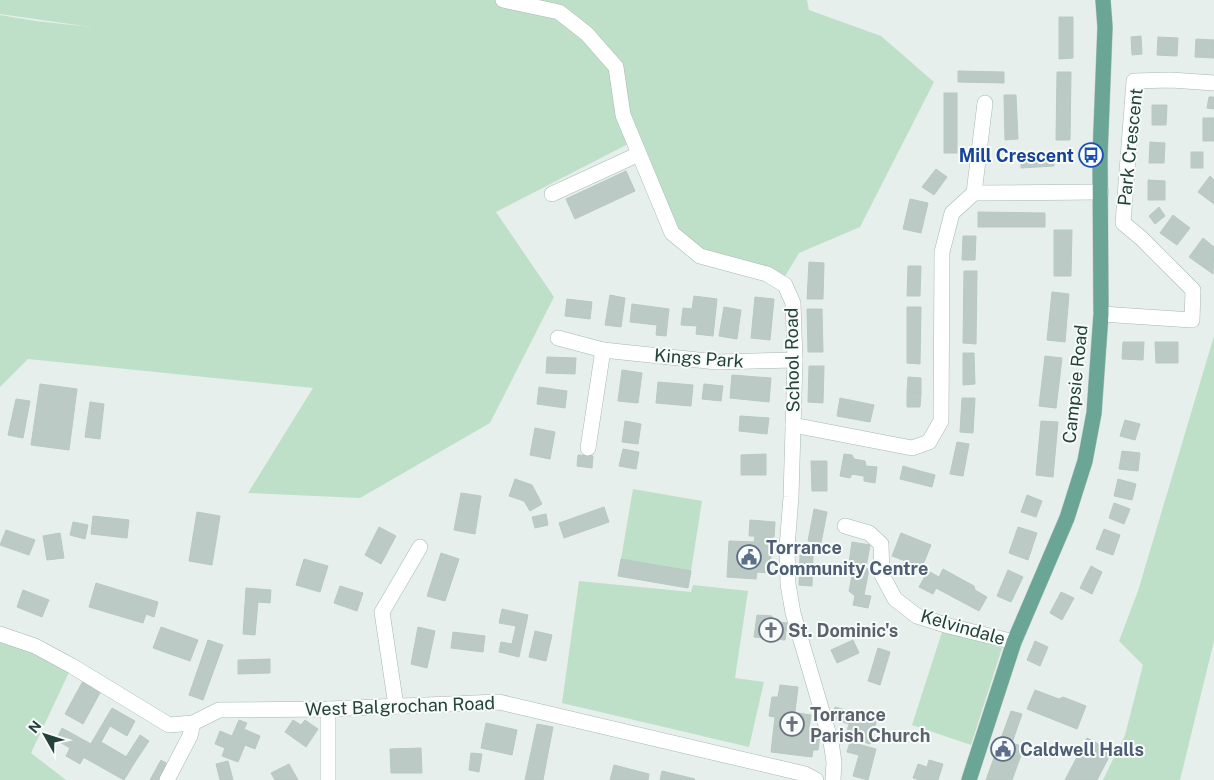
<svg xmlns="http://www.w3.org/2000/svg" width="1214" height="780" viewBox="0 0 1214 780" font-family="'Public Sans',sans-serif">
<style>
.green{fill:#bfe0c8}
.building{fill:#bbcac4;stroke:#b8c9c2}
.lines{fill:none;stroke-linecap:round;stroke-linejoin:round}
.minor-casing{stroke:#a8b8b2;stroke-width:16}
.major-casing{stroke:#c2cac8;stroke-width:16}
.minor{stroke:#fff;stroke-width:15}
.major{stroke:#6aa596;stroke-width:15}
.labels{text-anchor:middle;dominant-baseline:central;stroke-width:4;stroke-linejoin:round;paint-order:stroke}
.street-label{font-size:18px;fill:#24423a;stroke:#f7fbf9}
.transit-label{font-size:18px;font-weight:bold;fill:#164399;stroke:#f7fbf9;text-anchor:end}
.service-label{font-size:18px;font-weight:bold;fill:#4e5e75;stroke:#f7fbf9;text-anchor:start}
.worship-label{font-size:18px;font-weight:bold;fill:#5b616d;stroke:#f7fbf9;text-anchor:start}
</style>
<rect width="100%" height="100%" fill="#e6efeb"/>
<g class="green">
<polygon points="0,0 807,0 809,10 881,36 934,82 860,227 799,253 781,283 711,267 672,233 634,141 496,212 554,297 490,423 360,498 248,493 313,388 28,359 0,387 0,15 36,21 91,27 0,14"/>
<polygon points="1214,336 1214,641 1180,780 1103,780 1125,735 1143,665 1119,641 1138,591"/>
<polygon points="633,489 702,501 691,571 621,559"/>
<polygon points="579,581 691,592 693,585 748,591 735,678 764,682 749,747 562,703"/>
<polygon points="943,629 1002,648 971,745 912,725"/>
<polygon points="0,634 72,666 31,753 66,780 0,780"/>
</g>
<g class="building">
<polygon points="1059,17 1073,17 1073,58 1059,59"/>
<polygon points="1141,36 1142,54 1132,55 1131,37"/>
<polygon points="1158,37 1178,38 1177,56 1157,55"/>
<polygon points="1196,39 1214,40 1214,58 1195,57"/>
<polygon points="958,71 1004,72 1004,83 958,82"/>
<polygon points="1057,72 1071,72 1070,140 1056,140"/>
<rect x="944" y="93" width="13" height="60"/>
<polygon points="1004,95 1016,95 1018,139 1005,140"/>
<polygon points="1209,97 1214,97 1214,109 1207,108"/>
<polygon points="1152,105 1167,105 1166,125 1152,125"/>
<rect x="1203" y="118" width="11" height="23"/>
<polygon points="1150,142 1165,143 1164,163 1149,163"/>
<polygon points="1053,152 1054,166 1021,168 1021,154"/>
<rect x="1191" y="152" width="12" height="16"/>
<polygon points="936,169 947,177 934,195 922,187"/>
<polygon points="626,171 635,191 575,219 566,199"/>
<polygon points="1210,176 1214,180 1214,204 1198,192"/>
<polygon points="1148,180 1165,181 1165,200 1148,200"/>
<polygon points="910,199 928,203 921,233 903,229"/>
<polygon points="1159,207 1165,216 1155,224 1149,216"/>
<polygon points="978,212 1045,213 1045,227 978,227"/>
<polygon points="1173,215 1190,228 1177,245 1160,233"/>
<polygon points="1054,230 1072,230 1071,276 1054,276"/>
<polygon points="963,236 976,236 975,260 962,260"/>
<polygon points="1203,238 1214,247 1213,274 1189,257"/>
<polygon points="809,262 824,263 823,299 807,299"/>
<polygon points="908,266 921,266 920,296 907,296"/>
<polygon points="964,271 977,271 976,344 963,343"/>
<polygon points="1052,292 1069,294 1065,342 1047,340"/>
<polygon points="610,295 625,298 621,327 605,325"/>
<polygon points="694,296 717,299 713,336 696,334 697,326 681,325 683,308 692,309"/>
<polygon points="755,297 774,299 770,340 751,338"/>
<polygon points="567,299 592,302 590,319 565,316"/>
<polygon points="632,304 669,309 666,336 656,335 657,325 630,322"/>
<polygon points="724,307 741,310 737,339 719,336"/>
<polygon points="907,307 921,307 920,364 907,363"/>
<polygon points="807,309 822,309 823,352 808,352"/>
<polygon points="1123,342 1144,342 1143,360 1122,359"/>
<polygon points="1155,342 1178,342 1178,363 1156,363"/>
<polygon points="963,353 974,353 975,384 963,385"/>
<polygon points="1045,356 1062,358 1056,408 1039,406"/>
<polygon points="547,357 576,358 575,374 546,373"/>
<polygon points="809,366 824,366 823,403 808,402"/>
<polygon points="622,370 642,373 638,403 618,401"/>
<polygon points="732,375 771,378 769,402 730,398"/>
<polygon points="908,377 921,378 921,393 907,392"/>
<polygon points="658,382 693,385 691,406 656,403"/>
<polygon points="40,384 77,389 69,450 31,445"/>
<polygon points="704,384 723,386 721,401 702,399"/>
<polygon points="539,387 567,391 565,408 537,404"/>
<polygon points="907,392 921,393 920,407 907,407"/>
<polygon points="840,398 874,405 870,422 837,416"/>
<polygon points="962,398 975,398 973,433 960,432"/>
<polygon points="16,399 30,401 23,438 8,435"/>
<polygon points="90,402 104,404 100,439 85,437"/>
<polygon points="740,416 769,418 767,434 739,431"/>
<polygon points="1125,420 1140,424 1135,440 1120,436"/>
<polygon points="625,421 641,424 638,444 622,442"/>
<polygon points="1041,421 1058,422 1053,477 1036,475"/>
<polygon points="535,428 555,432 550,459 530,455"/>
<polygon points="957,442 969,444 963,476 950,474"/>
<polygon points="623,449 639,452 636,469 619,466"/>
<polygon points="1122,451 1140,453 1138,471 1119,469"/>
<polygon points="766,454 766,475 741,475 741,455"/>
<polygon points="844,454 852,455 854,459 865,461 866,466 877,467 875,483 864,481 864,476 852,474 850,478 840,476"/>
<polygon points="578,455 593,456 592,468 577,466"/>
<polygon points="811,461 827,461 827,491 812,491"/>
<polygon points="903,466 920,471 916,483 900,479"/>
<polygon points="920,471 935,475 932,487 916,483"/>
<polygon points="515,479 532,485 542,504 530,511 524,501 509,496"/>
<polygon points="1118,479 1136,484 1132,500 1114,496"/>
<polygon points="461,493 481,496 475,534 454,530"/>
<polygon points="1027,495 1042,501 1036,517 1021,512"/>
<polygon points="1114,503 1130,509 1124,524 1109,518"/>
<polygon points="604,507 609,522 564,538 559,523"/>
<polygon points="814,509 827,512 821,543 808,541"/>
<polygon points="197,512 220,516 212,565 189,561"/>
<polygon points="546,514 548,525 535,528 532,517"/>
<polygon points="93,516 129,520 127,538 91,534"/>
<polygon points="750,520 775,522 774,537 772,537 770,573 757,572 756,579 727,577 729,541 754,542 755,536 749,536"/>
<polygon points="73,522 88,525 85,539 70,535"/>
<polygon points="379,527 396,536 381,564 365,555"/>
<polygon points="1018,527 1037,533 1028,560 1009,553"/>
<polygon points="1104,529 1120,535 1113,555 1096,549"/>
<polygon points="6,530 35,540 29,555 0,545"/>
<polygon points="60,533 64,558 47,560 43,536"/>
<polygon points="901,533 931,545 922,567 892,556"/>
<polygon points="852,542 870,545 866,568 869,569 864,595 871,596 868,608 853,605 855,596 849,591 853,571 848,570"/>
<polygon points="441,553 459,559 445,601 427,596"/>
<polygon points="800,555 813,555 812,586 799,585"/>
<polygon points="304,559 328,566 320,592 296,585"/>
<polygon points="621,559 691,571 688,588 618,576"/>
<polygon points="1091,566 1102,572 1092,594 1080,588"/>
<polygon points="943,569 974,586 975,590 987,597 979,611 936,588 933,594 919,587 928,571 939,577"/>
<polygon points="1008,570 1023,577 1011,602 997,596"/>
<polygon points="96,583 158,602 154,617 146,614 143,623 89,607"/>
<polygon points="340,586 363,593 357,611 334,603"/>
<polygon points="246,588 271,590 270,603 258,602 255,635 243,634"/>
<polygon points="23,590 49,600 42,617 17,607"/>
<polygon points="1061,592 1074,598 1062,620 1050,613"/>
<polygon points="502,609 528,615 519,657 499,652 501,642 512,644 516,626 499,623"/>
<polygon points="757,615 772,616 771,621 787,623 785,640 754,637"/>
<polygon points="161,627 198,640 190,661 153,648"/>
<polygon points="418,627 435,631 427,668 411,664"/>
<polygon points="535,631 552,635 546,661 529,657"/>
<polygon points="453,632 485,636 483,652 451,648"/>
<polygon points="208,640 223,645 203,700 189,695"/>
<polygon points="853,640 859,653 837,663 831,650"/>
<polygon points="1035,641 1048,647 1040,666 1027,660"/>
<polygon points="878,648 890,652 880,685 868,681"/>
<polygon points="270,659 270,673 238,674 238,660"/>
<polygon points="83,681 101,691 83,724 65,714"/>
<polygon points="780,685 798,687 794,720 797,720 798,713 811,715 809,728 816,729 815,734 820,735 818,750 813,750 812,757 771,752 775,717 769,716 772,697 778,697"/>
<polygon points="1035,690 1059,699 1063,697 1086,706 1077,729 1027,709"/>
<polygon points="835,707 877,719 870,744 851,738 853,732 847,731 849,724 832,719"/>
<polygon points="112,708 135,721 127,736 110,726 101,742 135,762 124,780 83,757"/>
<polygon points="1011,711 1022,714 1012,743 1024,747 1012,780 986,780"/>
<polygon points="239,720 247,723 244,729 260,736 255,749 245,745 238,762 222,756 225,748 215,744 220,731 232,736"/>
<polygon points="293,720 301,725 305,720 318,729 306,747 285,732"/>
<polygon points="486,723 517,730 512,755 481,748"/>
<polygon points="537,724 553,727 543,780 525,780"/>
<polygon points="62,728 91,744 80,764 66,756 70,748 56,740"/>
<polygon points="140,735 149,741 135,762 126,757"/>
<polygon points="1087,738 1112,751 1097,780 1065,780"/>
<polygon points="850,742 876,749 868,780 853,776 859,755 847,752"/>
<polygon points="421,748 422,773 391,773 390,749"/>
<polygon points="471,753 482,754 479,772 469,770"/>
<polygon points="161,760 171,766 163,780 150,780"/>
<polygon points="929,760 943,764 938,780 920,780 913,778 918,764 927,767"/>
<polygon points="228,761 233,780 220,780 216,764"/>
<polygon points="289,764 298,780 275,780 271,773"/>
<polygon points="614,765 649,774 648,780 610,780"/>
<polygon points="662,771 695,779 694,780 660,780"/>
</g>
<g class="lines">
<g class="minor-casing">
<g id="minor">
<polyline points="503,0 559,12 587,34 616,67 623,115 672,233 700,256 767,274 785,285 793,303 795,360 791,497 787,547 788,584 793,613 831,742 834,762 833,780"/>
<polyline points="974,193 985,103"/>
<polyline points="552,194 639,154"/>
<polyline points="1101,314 1192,320 1193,290 1141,238 1123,223 1134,81 1171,80 1214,83"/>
<polyline points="558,338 603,350 717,362 795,360"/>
<polyline points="793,425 912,448 929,442 941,421 942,252 952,213 974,193 1101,192"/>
<polyline points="588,448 603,350"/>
<polyline points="845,526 869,533 881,544 882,575 895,599 917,616 949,626 1014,642"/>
<polyline points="0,634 35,646 72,666 169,725 193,723 219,710 328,709 499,702 805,774 816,780"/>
<polyline points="396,706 382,612 420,547"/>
<polyline points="328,709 328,780"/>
<polyline points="167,780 190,736 193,723"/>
</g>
</g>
<g class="major-casing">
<polyline id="major" points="969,780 1014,642 1067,518 1085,461 1094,413 1101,314 1100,156 1105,27 1103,0"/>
</g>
<use href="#minor" class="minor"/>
<use href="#major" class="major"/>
</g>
<defs>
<g id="bus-ring" transform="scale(1.25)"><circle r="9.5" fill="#f7fbf9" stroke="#1a4fb4" stroke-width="1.5"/><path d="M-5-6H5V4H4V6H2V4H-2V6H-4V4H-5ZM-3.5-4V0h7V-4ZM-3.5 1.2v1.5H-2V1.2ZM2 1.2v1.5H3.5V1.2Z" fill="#1a4fb4"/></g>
<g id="civic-ring" transform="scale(1.25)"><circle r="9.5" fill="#f7fbf9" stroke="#5c6f8a" stroke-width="1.5"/><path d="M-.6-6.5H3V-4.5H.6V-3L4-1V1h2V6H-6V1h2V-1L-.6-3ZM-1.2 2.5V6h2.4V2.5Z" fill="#5c6f8a"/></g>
<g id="church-ring" transform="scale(1.25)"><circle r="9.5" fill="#f7fbf9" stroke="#6b7280" stroke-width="1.5"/><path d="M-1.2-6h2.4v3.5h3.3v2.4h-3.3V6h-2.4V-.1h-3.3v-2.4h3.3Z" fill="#6b7280"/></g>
</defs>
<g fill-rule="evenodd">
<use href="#bus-ring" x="1091" y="155"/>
<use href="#civic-ring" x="749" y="557"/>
<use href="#church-ring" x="771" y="630"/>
<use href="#church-ring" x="792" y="724"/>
<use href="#civic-ring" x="1003" y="749"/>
</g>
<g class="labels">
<g class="street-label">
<text transform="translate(1130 147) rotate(-84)">Park Crescent</text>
<text transform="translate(699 358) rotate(4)">Kings Park</text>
<text transform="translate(792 360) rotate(-91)">School Road</text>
<text transform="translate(1075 384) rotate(-84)">Campsie Road</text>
<text transform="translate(963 627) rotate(16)">Kelvindale</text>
<text transform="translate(400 706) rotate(-2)">West Balgrochan Road</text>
</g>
<g class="transit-label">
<text x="1074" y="155">Mill Crescent</text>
</g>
<g class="service-label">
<text x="766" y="547">Torrance<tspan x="766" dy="21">Community Centre</tspan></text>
<text x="1020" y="749">Caldwell Halls</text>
</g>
<g class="worship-label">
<text x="788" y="630">St. Dominic's</text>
<text x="810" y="714">Torrance<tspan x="810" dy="21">Parish Church</tspan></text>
</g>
</g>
<g transform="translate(45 735) rotate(309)" stroke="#f7fbf9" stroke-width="4" paint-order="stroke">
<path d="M0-4L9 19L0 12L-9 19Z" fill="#24423a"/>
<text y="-8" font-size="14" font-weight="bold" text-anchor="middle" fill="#24423a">N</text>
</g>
</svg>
